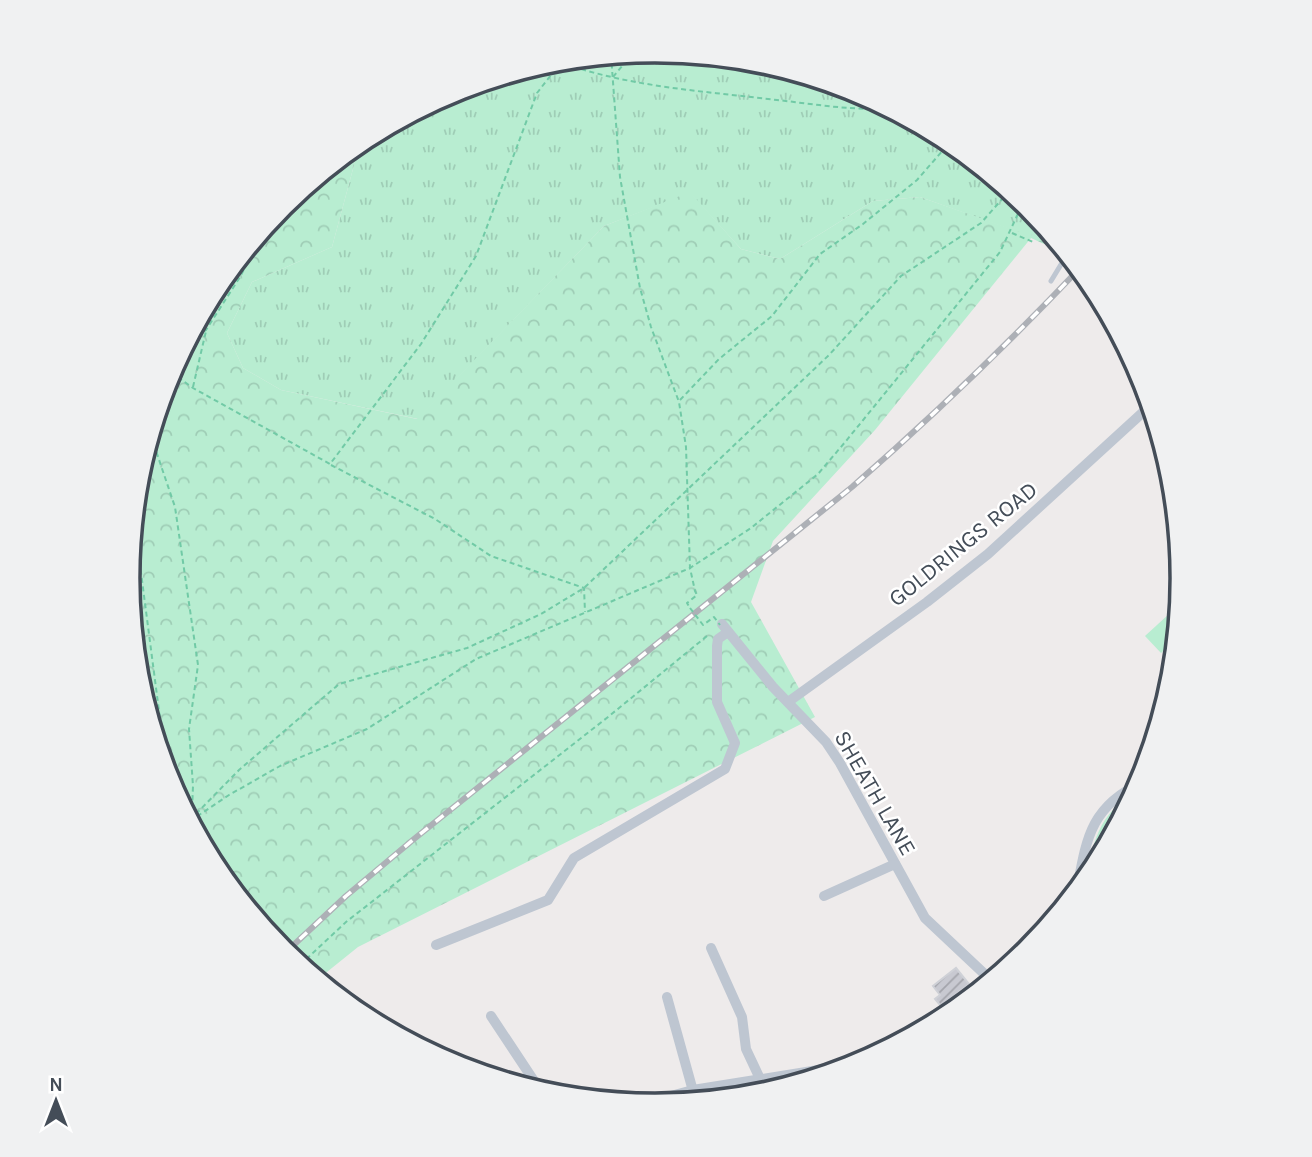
<svg xmlns="http://www.w3.org/2000/svg" width="1312" height="1157" viewBox="0 0 1312 1157" font-family="Karla,sans-serif">
<style>
.grass{fill:url(#grass-tufts)}
.forest{fill:url(#forest-crowns)}
.pitch{fill:#b8edd1}
.building{fill:url(#building-hatch);stroke:#cfd1d7;stroke-width:2}
.lines{fill:none;stroke-linecap:round;stroke-linejoin:round}
.path{stroke:#71caa6;stroke-width:2;stroke-dasharray:5 3.5;stroke-linecap:butt}
.service{stroke:#bec6d1;stroke-width:5}
.minor{stroke:#bec6d1;stroke-width:10}
.tertiary{stroke:#bec6d1;stroke-width:12}
.rail-casing{stroke:#adb0b6;stroke-width:6}
.rail{stroke:#fff;stroke-width:3.5;stroke-dasharray:10;stroke-linecap:butt}
.path-bridge{stroke:#71caa6;stroke-width:2;stroke-dasharray:5 3.5;stroke-linecap:butt}
.labels{text-anchor:middle;dominant-baseline:central;stroke-width:5;stroke-linejoin:round;paint-order:stroke}
.street-label{font-size:23px;fill:#444d58;stroke:#fff}
.rim{fill:none;stroke:#444d58;stroke-width:3.5}
</style>
<defs>
<pattern id="grass-tufts" width="24" height="20" patternUnits="userSpaceOnUse" patternTransform="scale(1.75)"><rect width="24" height="20" fill="#b8edd1"/><path d="M3 7l-1-3M5 7V3M7 7l1-3M15 17l-1-3M17 17v-4M19 17l1-3" fill="none" stroke="#9fcdb6"/></pattern>
<pattern id="forest-crowns" width="20" height="18" patternUnits="userSpaceOnUse" patternTransform="scale(1.75)"><rect width="20" height="18" fill="#b8edd1"/><path d="M2 6a3 3 0 1 1 6 0M12 15a3 3 0 1 1 6 0" fill="none" stroke="#9fcdb6"/></pattern>
<pattern id="building-hatch" width="6" height="6" patternUnits="userSpaceOnUse" patternTransform="scale(1.75)"><rect width="6" height="6" fill="#c8c9d1"/><path d="M-1 1l2-2M0 6l6-6M5 7l2-2" fill="none" stroke="#a4a5ac"/></pattern>
</defs>
<rect width="100%" height="100%" fill="#eeebeb"/>
<g class="grass">
<polygon points="656,51 759,61 858,91 950,140 1029,206 1038,216 1032,237 920,197 873,201 780,259 741,249 690,193 604,226 418,419 281,390 243,368 227,333 252,282 332,247 357,154 368,137 454,91 553,61"/>
<path d="M 1136,794 L 1095,872 L 1086,882 C 1092,846 1098,811 1136,794 Z"/>
</g>
<polygon class="forest" points="368,137 357,154 332,247 252,282 227,333 243,368 281,390 417,419 604,226 690,192 741,249 780,259 873,201 920,197 1032,236 1038,216 1057,239 1044,244 1031,238 875,430 773,541 751,602 815,717 358,947 317,980 283,951 217,871 168,780 141,691 128,578 138,475 169,376 217,285 283,205"/>
<polygon class="pitch" points="1181,603 1178,638 1161,653 1145,636"/>
<polygon class="building" points="956,968 969,984 941,1006 935,999 940,995 933,986"/>
<g class="lines">
<g class="path">
<polyline points="611,55 620,177 640,288 651,327 679,402 686,447 690,568 695,591 697,595 687,603 690,608"/>
<path d="M 557,61 C 627,87 703,91 777,100 C 814,104 852,111 889,108"/>
<polyline points="613,77 633,53"/>
<polyline points="1022,211 1028,204"/>
<polyline points="1012,233 1033,242"/>
<polyline points="189,339 206,330 240,277 267,225"/>
<polyline points="171,372 193,388 330,464 421,344 476,256 537,93 561,62"/>
<polyline points="193,387 206,331"/>
<polyline points="680,400 719,359 772,316 820,254 863,224 917,180 951,141"/>
<polyline points="151,436 175,507 198,665 189,729 193,786 192,811 188,818"/>
<polyline points="331,465 435,519 491,556 584,588 585,612"/>
<polyline points="134,519 168,780"/>
<polyline points="190,820 239,770 339,684 467,648 541,614 584,588 829,355 901,276 981,223 1010,190"/>
<polyline points="190,821 229,795 280,766 367,729 476,659 690,568 751,528 818,474 846,441 1000,252 1024,201"/>
<polyline points="300,965 346,922 608,717 707,636"/>
</g>
<polyline class="service" points="1051,281 1068,253"/>
<g class="minor">
<polyline points="722,624 773,687 826,742 840,763 925,918 993,982"/>
<polyline points="788,702 927,602 988,554 1152,404"/>
<path d="M 1076,895 C 1086,842 1088,807 1143,782"/>
<polyline points="824,896 895,864"/>
<polyline points="436,945 548,900 574,858 725,769 735,743 717,702 717,646 718,639 728,632"/>
<polyline points="711,948 742,1017 746,1049 761,1081"/>
<polyline points="667,997 693,1091"/>
<polyline points="491,1016 542,1093"/>
</g>
<polyline class="tertiary" points="642,1105 693,1091 862,1064"/>
<g class="rail-casing">
<path id="rail" d="M 285,953 L 346,896 L 414,839 L 852,487 C 931,418 1007,345 1080,268"/>
</g>
<use href="#rail" class="rail"/>
<polyline class="path-bridge" points="690,608 703,625 714,617 720,625"/>
</g>
<g class="labels">
<g class="street-label">
<text transform="translate(963 544) rotate(-39)">GOLDRINGS ROAD</text>
<text transform="translate(875 793) rotate(60)">SHEATH LANE</text>
</g>
</g>
<path d="M0 0H1312V1157H0ZM140 578a515 515 0 1 1 1030 0a515 515 0 1 1-1030 0Z" fill="#f0f1f2" fill-rule="evenodd"/>
<path class="rim" d="M140 578a515 515 0 1 1 1030 0a515 515 0 1 1-1030 0Z"/>
<g transform="translate(56 1101)" stroke="#ffffff" stroke-width="5" paint-order="stroke">
<path d="M0-5L12 26L0 18L-12 26Z" fill="#444d58"/>
<text y="-10" font-size="19" font-weight="bold" text-anchor="middle" fill="#444d58">N</text>
</g>
</svg>
